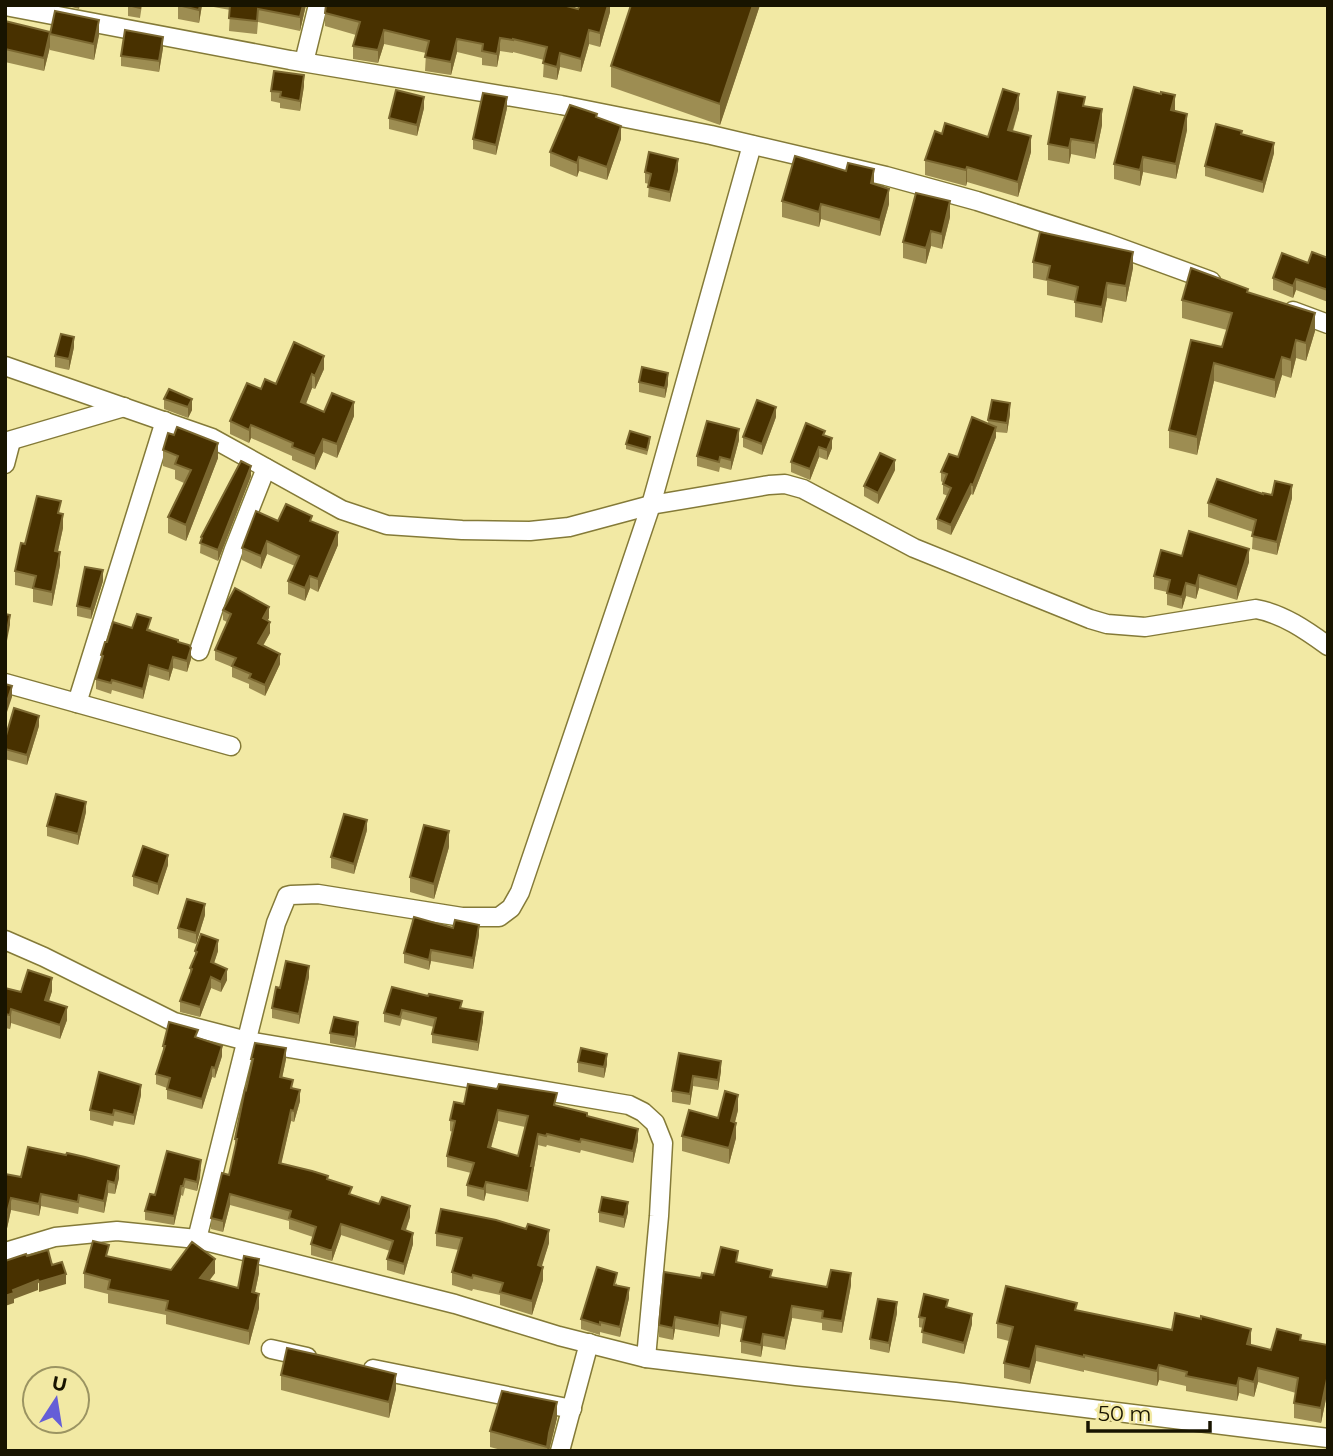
<svg xmlns="http://www.w3.org/2000/svg" width="1333" height="1456" viewBox="0 0 1333 1456" font-family="Montserrat,sans-serif">
<style>
.lines{fill:none;stroke-linecap:round;stroke-linejoin:round}
.minor-casing{stroke:#847a38;stroke-width:21}
.minor{stroke:#fff;stroke-width:18}
.wall{fill:#9d8d52;fill-rule:evenodd}
.shaded-wall{fill:#7b6831}
.building{fill:#483100;stroke:#7b6831;stroke-width:2;fill-rule:evenodd}
</style>
<rect width="100%" height="100%" fill="#f2e9a4"/>
<g class="lines">
<g class="minor-casing">
<g id="minor">
<polyline points="5,6 290,60 561,105 711,135 886,176 977,201 1107,243 1211,281"/>
<polyline points="304,62 318,5"/>
<polyline points="1293,311 1328,324"/>
<path d="M 5,366 L 212,438 L 342,510 L 387,525 L 462,530 L 530,531 L 569,527 L 651,505 L 769,485 L 785,484 L 803,489 L 914,548 L 1090,619 L 1107,624 L 1145,627 L 1256,609 C 1283,614 1306,630 1328,646"/>
<polyline points="5,442 124,407"/>
<polyline points="5,464 11,441"/>
<polyline points="199,651 234,549 266,468"/>
<polyline points="5,683 231,746"/>
<polyline points="77,703 165,421"/>
<polyline points="5,940 44,957 174,1022 247,1041 629,1105 643,1112 655,1123 663,1143 659,1216 646,1358"/>
<polyline points="197,1239 276,923 287,896 291,895 318,894 462,917 499,917 511,908 520,892 651,505 752,145"/>
<polyline points="5,1252 55,1237 117,1231 197,1239 455,1304 559,1336 646,1358 796,1376 955,1392 1328,1438"/>
<polyline points="271,1349 307,1357"/>
<polyline points="373,1369 572,1409"/>
<polyline points="560,1451 589,1343"/>
</g>
</g>
<use href="#minor" class="minor"/>
</g>
<g class="wall">
<polygon points="64,5 80,5 79,9"/>
<polygon points="128,5 142,5 140,18 128,16"/>
<polygon points="178,5 202,5 199,23 178,19"/>
<polygon points="203,5 306,5 300,31 258,22 257,34 229,31 230,10"/>
<polygon points="610,5 610,12 600,47 589,44 581,72 560,67 557,80 543,77 544,60 513,52 513,53 500,51 497,67 482,65 482,58 457,52 451,75 425,71 426,53 384,44 378,63 353,59 353,46 356,35 325,26 325,13 578,9"/>
<polygon points="760,5 720,125 611,87 611,66"/>
<polygon points="5,16 5,21 50,32 99,35 94,60 50,50 50,47 44,71 5,62"/>
<polygon points="163,48 159,72 121,66 121,56"/>
<polygon points="304,86 300,111 280,108 280,103 271,101 271,91"/>
<polygon points="1085,106 1102,125 1095,159 1071,154 1069,164 1048,160 1048,144"/>
<polygon points="424,108 417,136 389,129 389,118"/>
<polygon points="507,108 496,155 473,149 473,139"/>
<polygon points="1019,109 1013,131 1031,152 1018,197 967,182 966,186 925,175 925,160 942,134 988,137"/>
<polygon points="1175,111 1187,130 1176,179 1143,172 1140,186 1114,179 1114,164"/>
<polygon points="597,117 621,139 607,180 579,171 577,177 550,166 550,152"/>
<polygon points="1242,134 1274,153 1263,193 1205,176 1205,166"/>
<polygon points="678,170 670,202 648,197 649,184 645,183 645,172"/>
<polygon points="874,184 889,204 880,236 821,219 819,227 782,217 782,201"/>
<polygon points="950,217 942,249 931,246 926,264 903,258 903,242"/>
<polygon points="1328,258 1328,302 1296,290 1293,298 1273,290 1273,278 1308,263"/>
<polygon points="1033,262 1133,268 1126,302 1107,298 1102,323 1075,317 1075,301 1047,295 1047,281 1033,278"/>
<polygon points="1248,293 1315,331 1306,361 1296,358 1291,378 1282,375 1275,398 1214,381 1197,455 1169,448 1169,430 1222,347 1227,330 1182,318 1182,300"/>
<polygon points="74,347 69,370 55,367 55,356"/>
<polygon points="324,369 315,389 312,388 306,404 324,412 354,416 337,458 323,452 315,470 292,460 292,456 251,438 249,443 230,434 230,421 261,389"/>
<polygon points="639,382 668,384 665,398 639,392"/>
<polygon points="169,389 192,410 188,418 164,409 164,399"/>
<polygon points="1010,414 1007,433 996,432 996,437 973,495 971,494 951,535 937,529 937,519 948,496 943,494 943,483 941,481 941,472 958,457 988,424 988,420"/>
<polygon points="776,417 762,455 743,447 743,437"/>
<polygon points="825,435 832,448 827,460 819,457 810,480 791,472 791,462"/>
<polygon points="739,440 731,470 720,467 719,472 697,466 697,456"/>
<polygon points="650,442 647,455 626,449 626,444"/>
<polygon points="163,450 218,458 186,541 168,533 168,517 184,483 175,479 175,470 163,466"/>
<polygon points="895,470 878,504 864,496 864,486"/>
<polygon points="251,476 218,561 200,553 201,537"/>
<polygon points="1292,498 1277,555 1252,549 1253,532 1208,517 1208,503"/>
<polygon points="61,514 63,528 58,551 60,565 52,606 33,602 33,589 15,585 15,571 25,544"/>
<polygon points="278,521 312,521 338,545 318,592 310,588 305,601 288,594 288,581 295,566 267,554 261,569 242,560 242,548"/>
<polygon points="1182,556 1249,562 1237,600 1199,588 1196,599 1186,596 1182,609 1167,605 1167,592 1154,589 1154,576"/>
<polygon points="103,581 91,619 77,616 77,606"/>
<polygon points="223,610 269,618 267,621 270,633 263,646 280,664 265,696 249,688 249,684 232,677 232,667 215,660 215,650 227,622 223,620"/>
<polygon points="132,628 151,629 150,631 178,642 191,659 187,672 173,668 169,681 149,675 143,699 112,690 111,694 96,689 96,679 101,664 101,655 107,642"/>
<polygon points="39,726 27,765 5,759 5,739"/>
<polygon points="86,812 78,845 47,836 47,826"/>
<polygon points="367,830 354,874 331,868 331,857"/>
<polygon points="449,847 434,899 410,892 410,877"/>
<polygon points="168,865 158,895 133,886 133,876"/>
<polygon points="205,915 196,944 178,938 178,928"/>
<polygon points="479,935 473,969 431,961 429,970 404,963 404,953"/>
<polygon points="195,951 218,951 214,963 227,980 221,992 211,988 200,1017 180,1012 180,1001 190,974 190,968 195,957"/>
<polygon points="309,977 299,1024 272,1018 272,1008 280,988"/>
<polygon points="392,987 462,1008 483,1021 478,1051 432,1043 432,1034 434,1027 402,1019 400,1026 384,1022 384,1013"/>
<polygon points="5,988 21,992 52,991 49,1001 67,1020 60,1039 11,1023 10,1029 5,1028"/>
<polygon points="330,1033 358,1033 355,1048 330,1043"/>
<polygon points="198,1038 222,1056 215,1078 212,1077 202,1109 167,1099 167,1088 156,1084 156,1074 163,1055 163,1046"/>
<polygon points="679,1053 721,1071 718,1090 693,1086 690,1105 672,1102 672,1091"/>
<polygon points="251,1059 286,1059 282,1078 293,1088 300,1101 294,1122 291,1121 281,1163 328,1179 352,1195 410,1217 406,1230 413,1244 404,1275 387,1270 387,1259 390,1251 341,1235 332,1261 311,1255 311,1244 313,1237 289,1229 289,1221 230,1205 223,1232 211,1229 211,1218 229,1175 235,1150 235,1139 251,1068"/>
<polygon points="578,1062 607,1064 604,1078 578,1072"/>
<polygon points="141,1095 134,1125 114,1121 113,1126 90,1120 90,1110"/>
<path d="M 464,1104 L 556,1105 L 587,1116 L 638,1140 L 633,1163 L 581,1150 L 580,1153 L 547,1145 L 546,1147 L 538,1145 L 528,1202 L 486,1193 L 484,1201 L 467,1196 L 467,1185 L 471,1173 L 447,1167 L 447,1156 L 453,1132 L 450,1131 L 450,1120 ZM 498,1121 L 525,1127 L 518,1156 L 491,1148 Z"/>
<polygon points="738,1110 735,1122 736,1138 729,1164 682,1151 682,1136 718,1118"/>
<polygon points="201,1169 197,1191 185,1188 183,1196 181,1195 174,1225 145,1220 145,1211 155,1195"/>
<polygon points="5,1174 21,1177 119,1178 115,1194 108,1193 104,1213 79,1207 78,1214 41,1206 39,1216 11,1210 6,1233"/>
<polygon points="599,1212 628,1212 624,1228 599,1222"/>
<polygon points="436,1233 549,1243 541,1267 543,1280 532,1315 500,1305 500,1295 473,1289 472,1291 452,1285 452,1272 459,1250 436,1246"/>
<polygon points="109,1257 171,1270 215,1273 209,1281 238,1288 259,1273 255,1292 259,1308 249,1345 166,1324 166,1315 108,1303 108,1294 84,1288 84,1273"/>
<polygon points="738,1263 772,1277 827,1287 851,1285 842,1333 822,1330 822,1323 792,1318 785,1350 763,1346 761,1357 741,1353 741,1341 744,1329 721,1324 719,1337 675,1329 673,1340 659,1337 659,1325 701,1278 714,1275"/>
<polygon points="617,1283 617,1285 629,1298 620,1337 600,1332 600,1335 581,1329 581,1319"/>
<polygon points="948,1308 972,1324 964,1354 922,1343 923,1328 919,1327 919,1317"/>
<polygon points="1077,1311 1250,1345 1271,1350 1301,1340 1328,1345 1328,1394 1327,1394 1321,1423 1294,1418 1294,1403 1296,1393 1258,1382 1254,1397 1239,1393 1237,1401 1186,1391 1186,1386 1159,1380 1157,1386 1084,1370 1084,1372 1036,1361 1030,1384 1004,1378 1004,1363 1009,1341 997,1338 997,1323"/>
<polygon points="897,1313 889,1353 870,1349 870,1339"/>
<polygon points="281,1375 396,1389 389,1418 281,1390"/>
<polygon points="557,1418 549,1451 505,1451 490,1447 490,1431"/>
</g>
<g class="shaded-wall">
<polygon points="200,5 202,5 199,23 199,10"/>
<polygon points="303,5 306,5 300,31 300,17"/>
<polygon points="608,5 610,5 610,12 600,47 600,33"/>
<polygon points="753,5 760,5 720,125 720,104"/>
<polygon points="99,20 99,35 94,60 94,44"/>
<polygon points="384,30 384,44 378,63 378,50"/>
<polygon points="589,30 589,44 581,72 581,59"/>
<polygon points="50,34 50,47 44,71 44,58"/>
<polygon points="163,37 163,48 159,72 159,61"/>
<polygon points="500,38 500,51 497,67 497,54"/>
<polygon points="457,39 457,52 451,75 451,62"/>
<polygon points="560,53 560,67 557,80 557,67"/>
<polygon points="304,75 304,86 300,111 300,101"/>
<polygon points="1019,94 1019,109 1008,145 1008,130"/>
<polygon points="1175,95 1175,110 1171,126 1171,110"/>
<polygon points="424,97 424,108 417,136 417,125"/>
<polygon points="507,97 507,108 496,155 496,145"/>
<polygon points="1102,109 1102,125 1095,159 1095,143"/>
<polygon points="1187,114 1187,130 1176,179 1176,164"/>
<polygon points="621,126 621,139 607,180 607,167"/>
<polygon points="1031,136 1031,152 1018,197 1018,182"/>
<polygon points="1071,139 1071,154 1069,164 1069,148"/>
<polygon points="1274,143 1274,153 1263,193 1263,182"/>
<polygon points="579,157 579,171 577,177 577,163"/>
<polygon points="1143,157 1143,172 1140,186 1140,170"/>
<polygon points="678,159 678,170 670,202 670,192"/>
<polygon points="967,167 967,182 966,186 966,170"/>
<polygon points="874,169 874,185 871,183"/>
<polygon points="889,189 889,204 880,236 880,220"/>
<polygon points="950,201 950,217 942,249 942,234"/>
<polygon points="821,204 821,219 819,227 819,212"/>
<polygon points="931,231 931,246 926,264 926,248"/>
<polygon points="1133,252 1133,268 1126,302 1126,286"/>
<polygon points="1296,279 1296,290 1293,298 1293,286"/>
<polygon points="1107,283 1107,298 1102,323 1102,307"/>
<polygon points="1315,313 1315,331 1306,361 1306,343"/>
<polygon points="74,337 74,347 69,370 69,359"/>
<polygon points="1296,340 1296,358 1291,378 1291,360"/>
<polygon points="324,356 324,369 315,389 315,376"/>
<polygon points="1282,357 1282,375 1275,398 1275,380"/>
<polygon points="1214,363 1214,381 1197,455 1197,437"/>
<polygon points="668,373 668,384 665,398 665,388"/>
<polygon points="312,374 312,388 301,416 301,402"/>
<polygon points="192,399 192,410 188,418 188,407"/>
<polygon points="354,402 354,416 337,458 337,444"/>
<polygon points="1010,403 1010,414 1007,433 1007,423"/>
<polygon points="776,407 776,417 762,455 762,444"/>
<polygon points="251,425 251,438 249,443 249,430"/>
<polygon points="996,427 996,437 973,495 973,485"/>
<polygon points="739,429 739,440 731,470 731,460"/>
<polygon points="832,438 832,448 827,460 827,450"/>
<polygon points="323,439 323,452 315,470 315,456"/>
<polygon points="218,443 218,458 186,541 186,525"/>
<polygon points="819,447 819,457 810,480 810,469"/>
<polygon points="895,460 895,470 878,504 878,493"/>
<polygon points="251,466 251,476 218,561 218,550"/>
<polygon points="971,484 971,494 951,535 951,525"/>
<polygon points="1292,485 1292,498 1277,555 1277,542"/>
<polygon points="63,514 63,528 55,564 55,551"/>
<polygon points="338,532 338,545 318,592 318,579"/>
<polygon points="267,541 267,554 261,569 261,556"/>
<polygon points="1249,549 1249,562 1237,600 1237,587"/>
<polygon points="60,552 60,565 52,606 52,592"/>
<polygon points="103,570 103,581 91,619 91,609"/>
<polygon points="1199,575 1199,588 1196,599 1196,586"/>
<polygon points="310,576 310,588 305,601 305,588"/>
<polygon points="1186,583 1186,596 1182,609 1182,597"/>
<polygon points="269,607 269,618 263,629 263,618"/>
<polygon points="10,615 10,625 5,651 5,641"/>
<polygon points="270,622 270,633 258,654 258,643"/>
<polygon points="191,648 191,659 187,672 187,661"/>
<polygon points="280,654 280,664 265,696 265,685"/>
<polygon points="173,657 173,668 169,681 169,671"/>
<polygon points="149,665 149,675 143,699 143,689"/>
<polygon points="12,686 12,697 6,715 6,705"/>
<polygon points="39,716 39,726 27,765 27,755"/>
<polygon points="86,802 86,812 78,845 78,834"/>
<polygon points="367,820 367,830 354,874 354,864"/>
<polygon points="449,831 449,847 434,899 434,884"/>
<polygon points="168,855 168,865 158,895 158,884"/>
<polygon points="205,904 205,915 196,944 196,933"/>
<polygon points="479,925 479,935 473,969 473,958"/>
<polygon points="218,940 218,951 211,972 211,962"/>
<polygon points="431,950 431,961 429,970 429,960"/>
<polygon points="309,966 309,977 299,1024 299,1014"/>
<polygon points="227,969 227,980 221,992 221,982"/>
<polygon points="211,977 211,988 200,1017 200,1007"/>
<polygon points="52,978 52,991 45,1013 45,1000"/>
<polygon points="67,1007 67,1020 60,1039 60,1025"/>
<polygon points="11,1009 11,1023 10,1029 10,1015"/>
<polygon points="483,1012 483,1021 478,1051 478,1042"/>
<polygon points="358,1022 358,1033 355,1048 355,1037"/>
<polygon points="222,1046 222,1056 215,1078 215,1068"/>
<polygon points="286,1048 286,1059 280,1088 280,1077"/>
<polygon points="607,1054 607,1064 604,1078 604,1067"/>
<polygon points="721,1061 721,1071 718,1090 718,1080"/>
<polygon points="212,1067 212,1077 202,1109 202,1099"/>
<polygon points="693,1076 693,1086 690,1105 690,1094"/>
<polygon points="141,1085 141,1095 134,1125 134,1115"/>
<polygon points="300,1090 300,1101 294,1122 294,1111"/>
<polygon points="738,1095 738,1110 731,1137 731,1121"/>
<polygon points="291,1110 291,1121 279,1174 279,1163"/>
<polygon points="498,1110 498,1121 488,1158 488,1147"/>
<polygon points="736,1123 736,1138 729,1164 729,1148"/>
<polygon points="638,1129 638,1140 633,1163 633,1151"/>
<polygon points="538,1134 538,1145 528,1202 528,1191 531,1166"/>
<polygon points="201,1160 200,1178 197,1191 197,1182"/>
<polygon points="119,1166 119,1178 115,1194 115,1183"/>
<polygon points="108,1181 108,1193 104,1213 104,1201"/>
<polygon points="486,1182 486,1193 484,1201 484,1189"/>
<polygon points="181,1186 181,1195 174,1225 174,1216"/>
<polygon points="41,1194 41,1206 39,1216 39,1204"/>
<polygon points="230,1194 230,1205 223,1232 223,1221"/>
<polygon points="11,1198 11,1210 6,1233 6,1221"/>
<polygon points="628,1202 628,1212 624,1228 624,1217"/>
<polygon points="410,1206 410,1217 402,1240 402,1229"/>
<polygon points="341,1224 341,1235 332,1261 332,1250"/>
<polygon points="549,1230 549,1243 538,1279 538,1265"/>
<polygon points="413,1233 413,1244 404,1275 404,1264"/>
<polygon points="215,1259 215,1273 200,1292 200,1278"/>
<polygon points="259,1259 259,1273 252,1306 252,1292"/>
<polygon points="543,1267 543,1280 532,1315 532,1301"/>
<polygon points="851,1273 851,1285 842,1333 842,1321"/>
<polygon points="66,1274 66,1284 39,1292 39,1282"/>
<polygon points="38,1280 38,1290 14,1299 14,1303 5,1306 5,1296 13,1290"/>
<polygon points="629,1288 629,1298 620,1337 620,1327"/>
<polygon points="259,1294 259,1308 249,1345 249,1331"/>
<polygon points="897,1302 897,1313 889,1353 889,1343"/>
<polygon points="792,1306 792,1318 785,1350 785,1338"/>
<polygon points="721,1312 721,1324 719,1337 719,1326"/>
<polygon points="972,1314 972,1324 964,1354 964,1343"/>
<polygon points="675,1317 675,1329 673,1340 673,1328"/>
<polygon points="1251,1329 1251,1344 1247,1359 1247,1344"/>
<polygon points="763,1334 763,1346 761,1357 761,1345"/>
<polygon points="1036,1346 1036,1361 1030,1384 1030,1369"/>
<polygon points="1159,1365 1159,1380 1157,1386 1157,1371"/>
<polygon points="1258,1368 1258,1382 1254,1397 1254,1382"/>
<polygon points="396,1374 396,1389 389,1418 389,1402"/>
<polygon points="1239,1378 1239,1393 1237,1401 1237,1386"/>
<polygon points="1327,1379 1327,1394 1321,1423 1321,1408"/>
<polygon points="557,1402 557,1418 549,1451 547,1451 549,1433"/>
</g>
<g class="building">
<polygon points="128,5 140,5 140,8"/>
<polygon points="178,5 200,5 199,10"/>
<polygon points="230,5 303,5 300,17 258,9 257,21 229,18"/>
<polygon points="326,5 563,5 578,9 580,5 608,5 600,33 589,30 581,59 560,53 557,67 543,63 547,47 513,39 513,40 500,38 497,54 482,51 483,44 457,39 451,62 425,57 429,41 384,30 378,50 353,46 360,22 325,13"/>
<polygon points="631,5 753,5 720,104 611,66"/>
<polygon points="55,11 99,20 94,44 50,34"/>
<polygon points="5,21 50,32 44,58 5,49"/>
<polygon points="125,30 163,37 159,61 121,56"/>
<polygon points="274,71 304,75 300,101 280,97 281,92 271,91"/>
<polygon points="1134,87 1161,94 1161,92 1175,95 1171,110 1187,114 1176,164 1143,157 1140,170 1114,164"/>
<polygon points="1003,89 1019,94 1008,130 1031,136 1018,182 967,167 966,170 925,160 935,131 942,134 945,123 988,137"/>
<polygon points="396,90 424,97 417,125 389,118"/>
<polygon points="1058,92 1085,97 1083,106 1102,109 1095,143 1071,139 1069,148 1048,144"/>
<polygon points="483,93 507,97 496,145 473,139"/>
<polygon points="570,105 597,114 596,117 621,126 607,167 579,157 577,163 550,152"/>
<polygon points="1216,124 1242,131 1241,134 1274,143 1263,182 1205,166"/>
<polygon points="649,152 678,159 670,192 648,187 651,174 645,172"/>
<polygon points="795,156 846,171 848,163 874,169 871,183 889,189 880,220 821,204 819,212 782,201"/>
<polygon points="916,193 950,201 942,234 931,231 926,248 903,242"/>
<polygon points="1040,232 1133,252 1126,286 1107,283 1102,307 1075,302 1078,287 1047,279 1050,266 1033,262"/>
<polygon points="1312,252 1328,258 1328,290 1296,279 1293,286 1273,278 1282,253 1308,263"/>
<polygon points="1191,268 1248,289 1247,292 1315,313 1306,343 1296,340 1291,360 1282,357 1275,380 1214,363 1197,437 1169,430 1191,340 1222,347 1232,313 1182,300"/>
<polygon points="61,334 74,337 69,359 55,356"/>
<polygon points="294,342 324,356 315,376 312,374 301,402 324,412 332,393 354,402 337,444 323,439 315,456 292,447 293,443 251,425 249,430 230,421 247,383 261,389 265,379 276,384"/>
<polygon points="642,367 668,373 665,388 639,382"/>
<polygon points="169,389 192,399 188,407 164,399"/>
<polygon points="757,400 776,407 762,444 743,437"/>
<polygon points="992,400 1010,403 1007,423 988,420"/>
<polygon points="972,417 996,427 973,485 971,484 951,525 937,519 951,488 943,484 947,474 941,472 949,454 958,457"/>
<polygon points="707,421 739,429 731,460 720,457 719,462 697,456"/>
<polygon points="806,423 825,431 823,435 832,438 827,450 819,447 810,469 791,462"/>
<polygon points="177,427 218,443 186,525 168,517 191,470 175,464 178,456 163,450 168,433 174,435"/>
<polygon points="630,431 650,437 647,450 626,444"/>
<polygon points="880,453 895,460 878,493 864,486"/>
<polygon points="241,461 251,466 218,550 200,543 202,538 201,537"/>
<polygon points="1217,479 1263,494 1263,493 1272,495 1275,481 1292,485 1277,542 1252,536 1256,520 1208,503"/>
<polygon points="37,496 61,501 58,513 63,514 55,551 60,552 52,592 33,588 36,576 15,571 21,543 25,544"/>
<polygon points="286,504 312,516 310,521 338,532 318,579 310,576 305,588 288,581 299,556 267,541 261,556 242,548 256,511 278,521"/>
<polygon points="1189,531 1249,549 1237,587 1199,575 1196,586 1186,583 1182,597 1167,593 1170,580 1154,576 1161,550 1182,556"/>
<polygon points="85,567 103,570 91,609 77,606"/>
<polygon points="235,588 269,607 263,618 270,622 258,643 280,654 265,685 249,678 251,674 232,666 236,658 215,650 231,614 223,610"/>
<polygon points="5,614 10,615 5,641"/>
<polygon points="137,614 151,618 147,630 178,640 178,642 189,645 191,648 187,661 173,657 169,671 149,665 143,689 112,680 111,683 96,679 103,656 101,655 105,642 107,642 113,622 132,628"/>
<polygon points="5,684 12,686 6,705 5,704"/>
<polygon points="14,708 39,716 27,755 5,749 5,739"/>
<polygon points="56,794 86,802 78,834 47,826"/>
<polygon points="344,814 367,820 354,864 331,857"/>
<polygon points="424,825 449,831 434,884 410,877"/>
<polygon points="143,846 168,855 158,884 133,876"/>
<polygon points="187,899 205,904 196,933 178,928"/>
<polygon points="414,917 453,928 455,920 479,925 473,958 431,950 429,960 404,953"/>
<polygon points="201,934 218,940 211,962 227,969 221,982 211,977 200,1007 180,1001 192,969 190,968 197,952 195,951"/>
<polygon points="286,961 309,966 299,1014 272,1008 276,987 280,988"/>
<polygon points="28,970 52,978 45,1000 67,1007 60,1025 11,1009 10,1015 5,1014 5,988 21,992"/>
<polygon points="392,987 428,996 429,994 462,1001 460,1008 483,1012 478,1042 432,1034 436,1018 402,1010 400,1017 384,1013"/>
<polygon points="334,1017 358,1022 355,1037 330,1033"/>
<polygon points="169,1022 198,1030 195,1037 222,1046 215,1068 212,1067 202,1099 167,1089 170,1078 156,1074 165,1046 163,1046"/>
<polygon points="255,1043 286,1048 280,1077 293,1080 291,1088 300,1090 294,1111 291,1110 279,1163 312,1171 328,1176 327,1179 352,1187 349,1194 379,1204 382,1197 410,1206 402,1229 413,1233 404,1264 387,1259 393,1241 341,1224 332,1250 329,1250 311,1244 316,1227 289,1218 291,1211 230,1194 223,1221 211,1218 222,1173 229,1175 237,1139 235,1139 245,1089 246,1090 253,1059 251,1059"/>
<polygon points="581,1048 607,1054 604,1067 578,1062"/>
<polygon points="679,1053 721,1061 718,1080 693,1076 690,1094 672,1091"/>
<polygon points="99,1072 141,1085 134,1115 114,1110 113,1115 90,1110"/>
<path d="M 468,1084 L 497,1089 L 499,1084 L 557,1093 L 554,1105 L 587,1113 L 587,1116 L 638,1129 L 633,1151 L 581,1139 L 580,1142 L 547,1134 L 546,1136 L 538,1134 L 531,1166 L 533,1166 L 528,1191 L 486,1182 L 484,1189 L 467,1185 L 474,1163 L 447,1156 L 455,1121 L 450,1120 L 454,1102 L 464,1104 ZM 498,1110 L 528,1116 L 518,1156 L 488,1147 Z"/>
<polygon points="725,1091 738,1095 731,1121 736,1123 729,1148 682,1136 689,1110 718,1118"/>
<polygon points="28,1147 66,1155 67,1153 85,1157 119,1166 115,1183 108,1181 104,1201 79,1195 78,1202 41,1194 39,1204 11,1198 5,1221 5,1174 21,1177"/>
<polygon points="167,1151 201,1160 197,1182 185,1179 183,1186 181,1186 174,1216 145,1211 150,1194 155,1195"/>
<polygon points="602,1197 628,1202 624,1217 599,1212"/>
<polygon points="441,1209 496,1220 526,1229 528,1224 549,1230 538,1265 543,1267 532,1301 500,1292 503,1283 473,1275 472,1278 452,1272 462,1238 436,1233"/>
<polygon points="93,1241 109,1245 106,1256 171,1270 192,1242 215,1259 200,1278 238,1288 244,1256 259,1259 252,1292 259,1294 249,1331 166,1310 168,1301 108,1289 110,1280 84,1273"/>
<polygon points="721,1247 738,1251 736,1262 772,1270 770,1277 827,1287 831,1270 851,1273 842,1321 822,1318 823,1311 792,1306 785,1338 763,1334 761,1345 741,1341 746,1317 721,1312 719,1326 675,1317 673,1328 659,1325 664,1272 701,1278 702,1273 714,1275"/>
<polygon points="48,1250 52,1265 62,1262 66,1274 39,1282 38,1280 13,1290 14,1293 5,1296 5,1261 26,1254 27,1256"/>
<polygon points="597,1267 617,1273 614,1285 629,1288 620,1327 600,1322 600,1325 581,1319"/>
<polygon points="1006,1286 1077,1303 1075,1310 1172,1330 1175,1313 1201,1319 1201,1316 1251,1329 1247,1344 1271,1350 1277,1329 1301,1335 1300,1340 1328,1345 1328,1379 1327,1379 1321,1408 1294,1403 1298,1378 1258,1368 1254,1382 1239,1378 1237,1386 1186,1376 1187,1372 1159,1365 1157,1371 1084,1355 1084,1357 1036,1346 1030,1369 1004,1363 1013,1327 997,1323"/>
<polygon points="924,1294 948,1300 946,1307 972,1314 964,1343 922,1332 925,1318 919,1317"/>
<polygon points="878,1299 897,1302 889,1343 870,1339"/>
<polygon points="287,1348 323,1356 396,1374 389,1402 281,1375"/>
<polygon points="502,1391 557,1402 549,1433 547,1447 490,1431"/>
</g>
<rect width="1333" height="1456" fill="none" stroke="#181400" stroke-width="14"/>
<g transform="translate(56 1400) rotate(12)"><circle r="33" fill="#f2e9a4" stroke="#9b9462" stroke-width="2"/>
<path d="M0-5L12 26L0 18L-12 26Z" fill="#655ed7"/>
<text y="-10" font-size="19" font-weight="bold" text-anchor="middle" fill="#181400">U</text>
</g>
<path d="M1088 1421v10h122v-10" fill="none" stroke="#181400" stroke-width="3.5"/>
<text x="1098" y="1421" font-size="21" fill="#181400" stroke="#f2e9a4" stroke-width="5" paint-order="stroke">50 m</text>
</svg>
